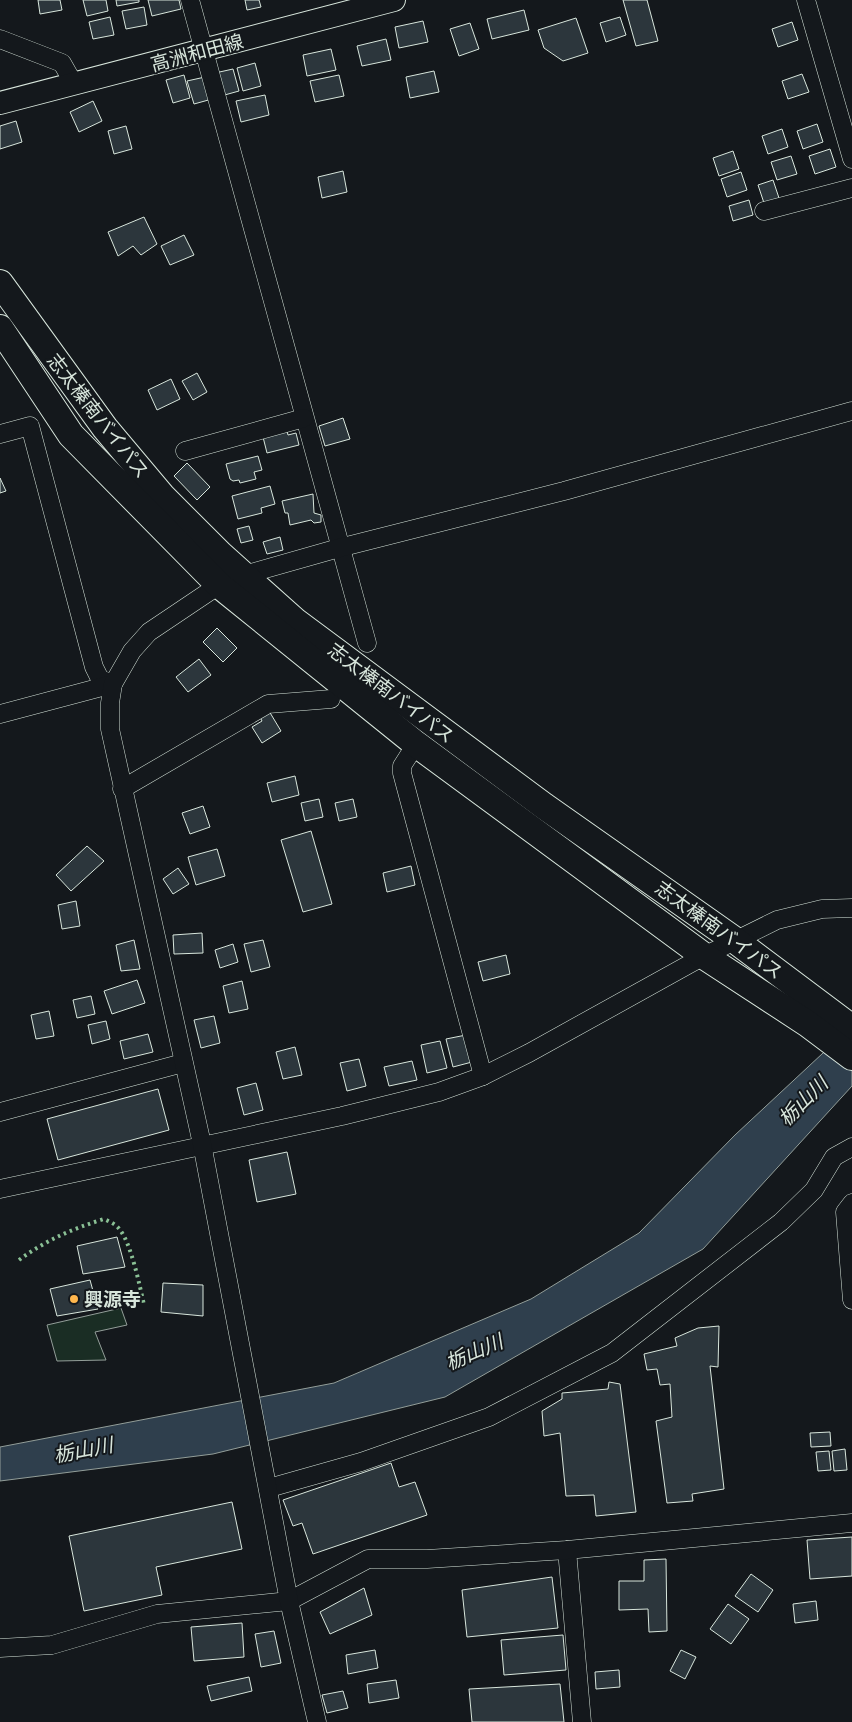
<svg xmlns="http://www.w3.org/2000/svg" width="852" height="1722" viewBox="0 0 852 1722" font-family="'Zilla Slab','Noto Sans JP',serif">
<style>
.green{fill:#1a2d24;stroke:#939e99}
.water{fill:#2f3f4d;stroke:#939e99}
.building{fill:#2c363c;stroke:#d8e6dc}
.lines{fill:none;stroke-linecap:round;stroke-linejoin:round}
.minor-casing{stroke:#d8e6dc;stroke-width:19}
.major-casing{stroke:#d8e6dc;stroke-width:24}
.highway-casing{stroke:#d8e6dc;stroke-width:28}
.minor{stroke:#14181c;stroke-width:18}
.major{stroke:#14181c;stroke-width:22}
.highway{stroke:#14181c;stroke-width:26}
.hedge{stroke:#8ac095;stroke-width:4;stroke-dasharray:2.5 4;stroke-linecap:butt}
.poi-dot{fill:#ffb74d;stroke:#14181c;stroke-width:2}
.labels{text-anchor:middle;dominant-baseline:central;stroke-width:4;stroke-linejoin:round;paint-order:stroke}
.street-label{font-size:19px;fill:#d8e6dc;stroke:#14181c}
.poi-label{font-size:19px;font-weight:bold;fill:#d8e6dc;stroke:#14181c;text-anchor:start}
.water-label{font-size:20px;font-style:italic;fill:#d8e6dc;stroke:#14181c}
</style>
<rect width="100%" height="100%" fill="#14181c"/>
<polygon class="green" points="121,1308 127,1325 95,1332 106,1360 57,1361 47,1325"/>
<polygon class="water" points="852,1026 852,1086 703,1249 445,1397 213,1454 0,1481 0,1447 334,1383 531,1299 639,1233 735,1135"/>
<g class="building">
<polygon points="38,0 60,0 62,10 40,14"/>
<polygon points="83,0 106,0 108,11 87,16"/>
<polygon points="116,0 139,0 139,2 117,6"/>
<polygon points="148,0 179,0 181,9 152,16"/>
<polygon points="245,0 259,0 261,7 247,10"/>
<polygon points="623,0 647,0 658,41 636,46"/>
<polygon points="144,7 147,25 126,29 122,11"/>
<polygon points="524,10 529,30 492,39 487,19"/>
<polygon points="110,17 114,35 93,39 89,22"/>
<polygon points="620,17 626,35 606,42 600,23"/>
<polygon points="576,18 588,53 563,61 544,48 538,30"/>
<polygon points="423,21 428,42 399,48 395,27"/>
<polygon points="792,22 798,40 778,47 772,29"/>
<polygon points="470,23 479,49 459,56 450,29"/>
<polygon points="386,39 391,60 362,66 357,46"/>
<polygon points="331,49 336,70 307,76 303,55"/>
<polygon points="255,63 261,86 243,91 237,68"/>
<polygon points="233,69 239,91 221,96 215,73"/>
<polygon points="434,71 439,92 410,98 406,77"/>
<polygon points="802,74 809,92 788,99 782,81"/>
<polygon points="184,75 190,98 173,103 166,80"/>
<polygon points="339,75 344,96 315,102 310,81"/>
<polygon points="205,77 212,99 194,104 187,81"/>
<polygon points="265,95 269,115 241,122 236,101"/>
<polygon points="93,101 102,121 79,132 70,112"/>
<polygon points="16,121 22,142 0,149 0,126"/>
<polygon points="817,124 823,142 803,149 797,131"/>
<polygon points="126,126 132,149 114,154 108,131"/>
<polygon points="782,129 788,147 768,154 762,136"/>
<polygon points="830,149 836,167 815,174 809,156"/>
<polygon points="733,151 739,169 719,176 713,158"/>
<polygon points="791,156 797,174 777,180 771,162"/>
<polygon points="343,171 347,192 322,198 318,177"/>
<polygon points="741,172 747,190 727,197 721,179"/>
<polygon points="773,180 779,198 764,203 758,185"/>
<polygon points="749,200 753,215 733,221 729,206"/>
<polygon points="144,217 157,244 141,255 133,246 118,256 108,232"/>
<polygon points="184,235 194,255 170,265 161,246"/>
<polygon points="197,373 207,392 193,400 182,381"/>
<polygon points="171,379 180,399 157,410 148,390"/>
<polygon points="343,418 350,439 325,446 319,426"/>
<polygon points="287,431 288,435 296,433 299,445 267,453 263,437"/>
<polygon points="258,456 262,470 254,472 256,479 240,483 239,480 233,481 230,479 226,464"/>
<polygon points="187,463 210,487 197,500 174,476"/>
<polygon points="0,478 6,491 0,493"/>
<polygon points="270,486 275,504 261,508 262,513 238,519 232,496"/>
<polygon points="313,494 314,513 321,515 321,522 314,523 311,520 290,525 288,513 285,513 282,501"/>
<polygon points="249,526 253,540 241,543 237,529"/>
<polygon points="280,537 283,550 267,554 263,542"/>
<polygon points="217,628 237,648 223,662 203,642"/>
<polygon points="199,659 211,675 188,692 176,677"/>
<polygon points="269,711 281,731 262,743 252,727 262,721 260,717"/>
<polygon points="295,776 299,795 272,802 267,783"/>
<polygon points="319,799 323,817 305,821 301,803"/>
<polygon points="353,799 357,817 339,821 335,803"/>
<polygon points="203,806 210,827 190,834 182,813"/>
<polygon points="311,831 332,904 303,912 281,840"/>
<polygon points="87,846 104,861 71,891 56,875"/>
<polygon points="217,849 225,876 196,885 188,857"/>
<polygon points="411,866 415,885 387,892 383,873"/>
<polygon points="178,868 189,884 173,894 163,879"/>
<polygon points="76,901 80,926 62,929 58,905"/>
<polygon points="202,933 203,953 174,954 173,935"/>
<polygon points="134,940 140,969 121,971 116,945"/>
<polygon points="263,940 270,967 251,972 244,944"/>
<polygon points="233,944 238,962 220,968 215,950"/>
<polygon points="506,955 510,974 483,981 478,962"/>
<polygon points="137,980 145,1003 112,1014 104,991"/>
<polygon points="242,981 248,1009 229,1013 223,986"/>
<polygon points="91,996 95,1014 77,1018 73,1000"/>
<polygon points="49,1011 54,1036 36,1039 31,1015"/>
<polygon points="214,1016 220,1043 201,1048 194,1020"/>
<polygon points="106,1021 110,1039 92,1044 88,1025"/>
<polygon points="148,1034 153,1052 124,1059 120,1041"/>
<polygon points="466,1035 472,1062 453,1067 446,1039"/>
<polygon points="440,1041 447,1068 427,1073 421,1045"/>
<polygon points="295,1047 302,1075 283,1079 276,1052"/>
<polygon points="359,1059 366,1086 347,1091 340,1063"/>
<polygon points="412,1061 417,1080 389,1086 384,1067"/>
<polygon points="256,1083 263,1110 244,1115 237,1088"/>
<polygon points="158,1089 169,1130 58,1160 47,1119"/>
<polygon points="287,1152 296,1194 257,1202 249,1160"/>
<polygon points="117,1237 125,1267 83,1274 77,1246"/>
<polygon points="90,1280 98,1309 57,1316 50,1289"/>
<polygon points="163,1283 203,1285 203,1316 161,1312"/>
<polygon points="719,1326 718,1367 710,1366 724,1489 692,1494 693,1501 667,1503 656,1421 672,1417 670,1384 660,1385 657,1369 647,1370 644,1354 677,1346 675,1338 698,1328"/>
<polygon points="609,1382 620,1384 636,1512 596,1516 594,1495 566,1496 560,1433 544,1436 542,1411 562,1399 562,1393 608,1389"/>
<polygon points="830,1432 831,1446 811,1447 810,1433"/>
<polygon points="845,1449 847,1470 834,1471 832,1451"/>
<polygon points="829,1451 831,1470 818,1471 816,1452"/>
<polygon points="391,1463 399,1487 415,1482 427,1515 313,1554 302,1523 293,1526 283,1500"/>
<polygon points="232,1502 242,1549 156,1567 162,1595 84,1611 69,1536"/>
<polygon points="852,1537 852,1576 810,1579 807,1540"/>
<polygon points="666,1559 667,1631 649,1632 648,1609 619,1610 619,1581 644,1581 644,1560"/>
<polygon points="751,1574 773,1590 758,1612 735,1596"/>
<polygon points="552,1577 558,1628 467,1637 462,1590"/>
<polygon points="364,1588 372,1615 330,1634 320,1612"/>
<polygon points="816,1601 818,1620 795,1623 793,1604"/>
<polygon points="728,1604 749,1619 731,1644 710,1629"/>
<polygon points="242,1623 244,1657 194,1661 191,1627"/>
<polygon points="274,1631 281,1663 261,1667 255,1634"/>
<polygon points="563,1635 566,1670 504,1675 501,1640"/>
<polygon points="375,1650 378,1668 348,1674 346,1655"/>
<polygon points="681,1650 696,1657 685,1679 670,1671"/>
<polygon points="619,1670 620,1687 596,1689 595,1672"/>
<polygon points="249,1677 252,1691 211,1701 207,1686"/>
<polygon points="396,1680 399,1698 369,1703 367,1684"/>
<polygon points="560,1684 564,1722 472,1722 469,1689"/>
<polygon points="343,1691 348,1708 327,1713 322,1695"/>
</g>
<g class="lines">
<g class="minor-casing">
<g id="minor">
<polyline points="190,0 367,643"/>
<polyline points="806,0 852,159"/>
<polyline points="0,39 62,63 74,84"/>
<polyline points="764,211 852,188"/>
<polyline points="0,434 30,426 94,667 100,679 113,684"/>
<polyline points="185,451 304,418"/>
<polyline points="0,714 113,684"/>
<polyline points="416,744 402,766 402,773 483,1076"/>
<polyline points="122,789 268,704 331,699"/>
<polyline points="0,1112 183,1063"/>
<polyline points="0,1189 342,1116 439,1092 483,1076 529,1053 704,956 777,920 822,909 852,908"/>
<polyline points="852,1203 845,1212 852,1300"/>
<polyline points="269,1488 361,1462 489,1417 612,1353 781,1222 814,1190 834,1157 852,1147"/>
<polyline points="567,1550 582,1722"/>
<polyline points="0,1648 52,1645 157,1614 289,1601 368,1559 427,1559 567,1550 852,1523"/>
<polyline points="317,1722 289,1601 202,1144 110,729 110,703 113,684 132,651 149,632 219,585 244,575 339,548 564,491 852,411"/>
</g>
</g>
<g class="major-casing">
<polyline id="major" points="0,103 394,0"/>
</g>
<g class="highway-casing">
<g id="highway">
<polyline points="0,283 105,428 163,497 220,554 295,621 544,806 736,941 852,1028"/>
<polyline points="0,328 71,435 219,585 416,744 704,956 808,1024 852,1057"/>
</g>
</g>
<use href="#minor" class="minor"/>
<use href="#major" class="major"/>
<use href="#highway" class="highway"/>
<path class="hedge" d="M 19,1260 C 46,1240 72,1229 104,1219 C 110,1222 116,1224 120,1230 C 131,1243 140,1287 144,1305"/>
</g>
<circle class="poi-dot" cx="74" cy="1299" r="5"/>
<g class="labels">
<g class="street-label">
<text transform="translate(197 53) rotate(-15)">高洲和田線</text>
<text transform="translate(98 416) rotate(52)">志太榛南バイパス</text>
<text transform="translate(391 693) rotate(37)">志太榛南バイパス</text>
<text transform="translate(719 930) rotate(36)">志太榛南バイパス</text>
</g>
<g class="poi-label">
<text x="84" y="1299">興源寺</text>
</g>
<g class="water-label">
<text transform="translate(803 1101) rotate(-45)">栃山川</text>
<text transform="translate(474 1352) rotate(-23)">栃山川</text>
<text transform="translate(83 1450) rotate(-11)">栃山川</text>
</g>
</g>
</svg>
